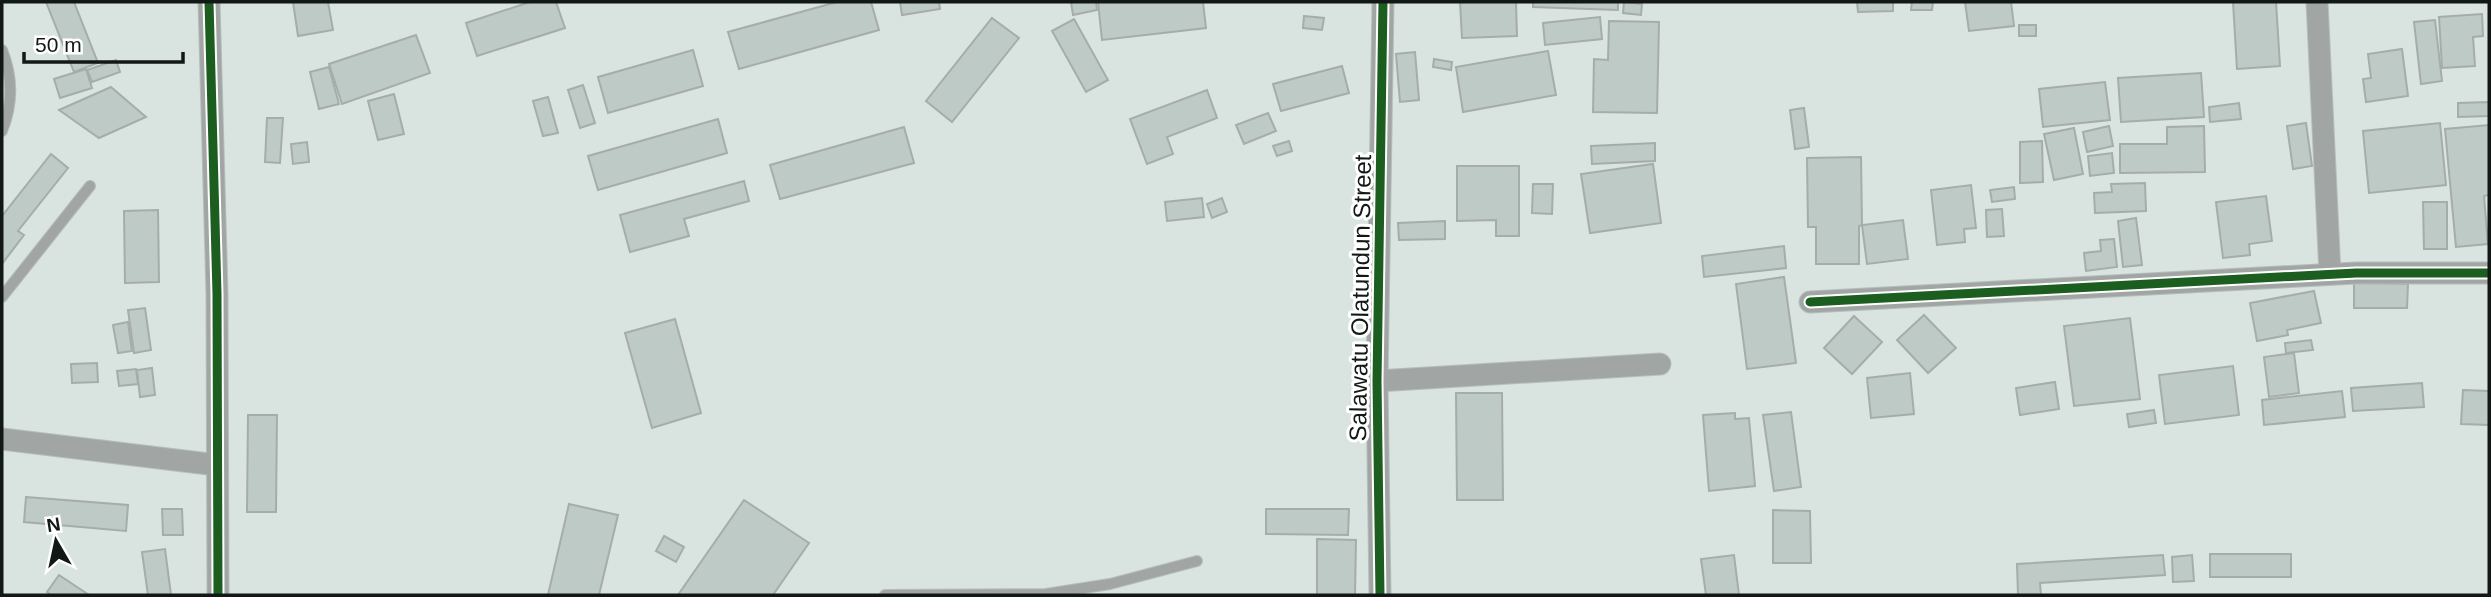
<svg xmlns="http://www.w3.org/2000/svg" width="2491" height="597" viewBox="0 0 2491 597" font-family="Helvetica,sans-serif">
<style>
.building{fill:#becac5;stroke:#a5adaa;stroke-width:2}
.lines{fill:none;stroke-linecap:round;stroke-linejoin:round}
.lane-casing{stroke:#b6bebb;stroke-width:12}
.street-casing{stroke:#b6bebb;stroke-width:23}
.lane{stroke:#a1a6a4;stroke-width:10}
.street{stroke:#a1a6a4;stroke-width:21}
.cycleway-casing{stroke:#fff;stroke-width:13}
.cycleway{stroke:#1b5e20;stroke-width:9}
.labels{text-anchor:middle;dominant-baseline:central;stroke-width:6;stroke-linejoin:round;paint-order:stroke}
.street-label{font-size:24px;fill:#121816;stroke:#fff}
</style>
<rect width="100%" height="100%" fill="#d9e3df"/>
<g class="building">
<polygon points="46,2 74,2 98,63 74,72"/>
<polygon points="293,2 328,2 333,30 298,36"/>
<polygon points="530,2 556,2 565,28 477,56 466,23"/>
<polygon points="837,2 871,2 879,30 739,69 728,32"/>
<polygon points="900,2 939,2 940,9 902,15"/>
<polygon points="1071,2 1096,2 1097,10 1073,15"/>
<polygon points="1098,2 1203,2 1206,28 1102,40"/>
<polygon points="1460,2 1516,2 1517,36 1462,38"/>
<polygon points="1533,2 1618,2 1618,10 1533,7"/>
<polygon points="1624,2 1642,4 1641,15 1623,13"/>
<polygon points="1857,2 1893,2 1893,11 1858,12"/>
<polygon points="1912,2 1933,2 1932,10 1911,10"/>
<polygon points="1965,2 2011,2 2014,26 1969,31"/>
<polygon points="2233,2 2276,2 2280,66 2237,69"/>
<polygon points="2482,14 2483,36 2473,37 2475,66 2442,68 2439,17"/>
<polygon points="1304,16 1324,18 1322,30 1303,28"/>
<polygon points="1600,17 1602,39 1545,45 1543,23"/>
<polygon points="992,18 1019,38 952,122 926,101"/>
<polygon points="1074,19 1108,80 1086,92 1052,31"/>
<polygon points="2435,20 2442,81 2421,84 2414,22"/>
<polygon points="1609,21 1659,22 1657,113 1593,112 1594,59 1608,60"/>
<rect x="2019" y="25" width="17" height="11"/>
<polygon points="416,35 430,73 342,104 329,64"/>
<polygon points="2402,49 2408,96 2366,102 2363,79 2371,78 2368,54"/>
<polygon points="693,50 703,86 608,113 598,77"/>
<polygon points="1548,51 1556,95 1463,112 1456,67"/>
<polygon points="1415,52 1419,100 1400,102 1396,54"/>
<polygon points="1434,59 1452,62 1451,70 1433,67"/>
<polygon points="116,60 120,72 92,82 87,70"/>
<polygon points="1342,66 1349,93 1281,111 1273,84"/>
<polygon points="329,67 339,104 319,109 310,72"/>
<polygon points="86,69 92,88 60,98 54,79"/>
<polygon points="2201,73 2204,117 2121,122 2118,78"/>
<polygon points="2105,82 2110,120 2043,127 2039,89"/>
<polygon points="583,85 595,123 580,128 568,90"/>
<polygon points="111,87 146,117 99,138 59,110"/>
<polygon points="1207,90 1217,118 1167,137 1173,154 1147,164 1130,119"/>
<polygon points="394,94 404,134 378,140 368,101"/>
<polygon points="548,97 558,133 543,136 533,101"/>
<polygon points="2489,102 2489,116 2458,117 2458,103"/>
<polygon points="2239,103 2241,119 2210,122 2209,107"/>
<polygon points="1804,108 1809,147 1795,149 1790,110"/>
<polygon points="1268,113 1276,131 1244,144 1236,125"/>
<polygon points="267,118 283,118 280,163 265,162"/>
<polygon points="718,119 727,153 598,190 588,156"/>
<polygon points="2306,123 2312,166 2293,169 2287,126"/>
<polygon points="2440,123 2446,185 2369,193 2363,131"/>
<polygon points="2489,125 2489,195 2484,196 2488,244 2456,247 2445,129"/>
<polygon points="2109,126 2113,146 2087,152 2083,132"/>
<polygon points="2204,126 2205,172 2120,173 2120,144 2167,144 2167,127"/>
<polygon points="904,127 914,163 780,199 770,165"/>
<polygon points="2074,128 2083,174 2054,180 2044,134"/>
<polygon points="1289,141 1292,151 1277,156 1273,146"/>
<polygon points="2042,141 2043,182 2020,183 2020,142"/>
<polygon points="307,142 309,162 293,164 291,144"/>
<polygon points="1655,143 1655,161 1592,164 1591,146"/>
<polygon points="2112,153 2114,173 2090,176 2088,156"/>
<polygon points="51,154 68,168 18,231 24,235 2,264 2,216"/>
<polygon points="1861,157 1862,225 1859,226 1859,264 1816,264 1816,227 1808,227 1807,158"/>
<polygon points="1653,164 1661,223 1590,233 1581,174"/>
<polygon points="1457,166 1519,166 1519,236 1496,236 1496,220 1457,221"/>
<polygon points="744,181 749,201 684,219 689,236 630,252 620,215"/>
<polygon points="2145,183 2146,211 2095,213 2094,193 2112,192 2111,184"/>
<polygon points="1533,184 1553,184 1552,214 1532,213"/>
<polygon points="1971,185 1976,228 1964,229 1965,242 1937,245 1931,190"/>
<polygon points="2014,187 2015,199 1992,202 1990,190"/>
<polygon points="2266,196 2272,241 2249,244 2250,255 2223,258 2216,202"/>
<polygon points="1202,198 1204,217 1167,221 1165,202"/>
<polygon points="1222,198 1227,212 1212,218 1207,204"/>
<polygon points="2423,202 2447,202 2447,249 2424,249"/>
<polygon points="2002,209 2004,236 1987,237 1986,210"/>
<polygon points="158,210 159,282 125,283 124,211"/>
<polygon points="2136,218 2142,265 2123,267 2118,221"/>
<polygon points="1903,220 1908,259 1867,264 1862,225"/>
<polygon points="1445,221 1445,239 1399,240 1398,223"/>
<polygon points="2114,239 2117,267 2086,271 2084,253 2101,251 2100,240"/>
<polygon points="1784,246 1786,268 1704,277 1702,256"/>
<polygon points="1784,277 1796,363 1747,369 1736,284"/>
<polygon points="2354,283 2408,284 2407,308 2354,308"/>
<polygon points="2314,291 2321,323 2287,330 2288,335 2257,341 2250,303"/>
<polygon points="145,308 151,350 134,353 128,310"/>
<polygon points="1924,315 1956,348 1928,373 1897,340"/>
<polygon points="1854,316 1882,342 1852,374 1824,348"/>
<polygon points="2130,318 2140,399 2074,406 2064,326"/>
<polygon points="675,319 701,413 652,428 625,333"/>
<polygon points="128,322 132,351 118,353 113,325"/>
<polygon points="2311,340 2313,350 2286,353 2285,343"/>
<polygon points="2294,353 2299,393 2269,397 2264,357"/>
<polygon points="97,363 98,382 72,383 71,364"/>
<polygon points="2233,366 2239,415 2165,424 2159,375"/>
<polygon points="152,368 155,395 140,397 137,370"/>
<polygon points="136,369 138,384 119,386 117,371"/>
<polygon points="1910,373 1914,414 1871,418 1867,378"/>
<polygon points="2055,382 2059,409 2020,415 2016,388"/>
<polygon points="2422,383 2424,407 2353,411 2351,388"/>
<polygon points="2463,390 2489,391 2489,425 2461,424"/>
<polygon points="2342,391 2345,417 2264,425 2262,400"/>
<polygon points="1456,393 1502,393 1503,500 1457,500"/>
<polygon points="2154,410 2156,423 2129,427 2127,414"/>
<polygon points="1791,412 1801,487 1774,491 1763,415"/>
<polygon points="1735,413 1735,419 1749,418 1755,486 1709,491 1703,415"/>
<polygon points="248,415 277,415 276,512 247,512"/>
<polygon points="26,497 128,505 126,531 24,522"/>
<polygon points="744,500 809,543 773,595 678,595"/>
<polygon points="569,504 618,515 599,595 548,595"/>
<polygon points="162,509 182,509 183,535 163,535"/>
<polygon points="1266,509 1349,509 1348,535 1266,534"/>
<polygon points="1773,510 1810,511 1811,563 1773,563"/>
<polygon points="664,536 684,547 676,562 656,551"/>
<polygon points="1317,539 1356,540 1355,595 1317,595"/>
<polygon points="165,549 171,595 148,595 142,552"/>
<rect x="2210" y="554" width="81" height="23"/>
<polygon points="1734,555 1739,595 1706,595 1701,559"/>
<polygon points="2163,555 2165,575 2040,583 2041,595 2018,595 2017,564"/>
<polygon points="2192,555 2194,581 2173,582 2172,557"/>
<polygon points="59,575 89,595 51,595 47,592"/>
</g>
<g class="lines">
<g class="lane-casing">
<g id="lane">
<path d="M 2,50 C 13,77 13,104 2,131"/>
<polyline points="2,297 90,186"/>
<polyline points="885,595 1046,594 1110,584 1197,561"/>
</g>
</g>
<g class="street-casing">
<g id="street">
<polyline points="209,2 217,294 218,595"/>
<polyline points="2317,2 2330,274"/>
<polyline points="1810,302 2356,273 2489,273"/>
<polyline points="1377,381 1660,364"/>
<polyline points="2,439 217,465"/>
<polyline points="1380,595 1377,381 1383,2"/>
</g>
</g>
<use href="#lane" class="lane"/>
<use href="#street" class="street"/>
<g class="cycleway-casing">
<g id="cycleway">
<polyline points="209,2 217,294 218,595"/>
<polyline points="1810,302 2356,273 2489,273"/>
<polyline points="1380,595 1377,381 1383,2"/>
</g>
</g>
<use href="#cycleway" class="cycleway"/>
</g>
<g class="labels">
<g class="street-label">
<text transform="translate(1360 298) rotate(-89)">Salawatu Olatundun Street</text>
</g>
</g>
<rect width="2491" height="597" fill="none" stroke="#121816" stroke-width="7"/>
<g transform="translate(56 541) rotate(351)" stroke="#ffffff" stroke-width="5" paint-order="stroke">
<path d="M0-5L12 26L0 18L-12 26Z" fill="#121816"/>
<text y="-10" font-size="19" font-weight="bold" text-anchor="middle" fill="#121816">N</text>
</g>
<path d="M24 52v10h159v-10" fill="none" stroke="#121816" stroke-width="3.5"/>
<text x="35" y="52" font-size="21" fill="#121816" stroke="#ffffff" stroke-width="5" paint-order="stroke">50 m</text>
</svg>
